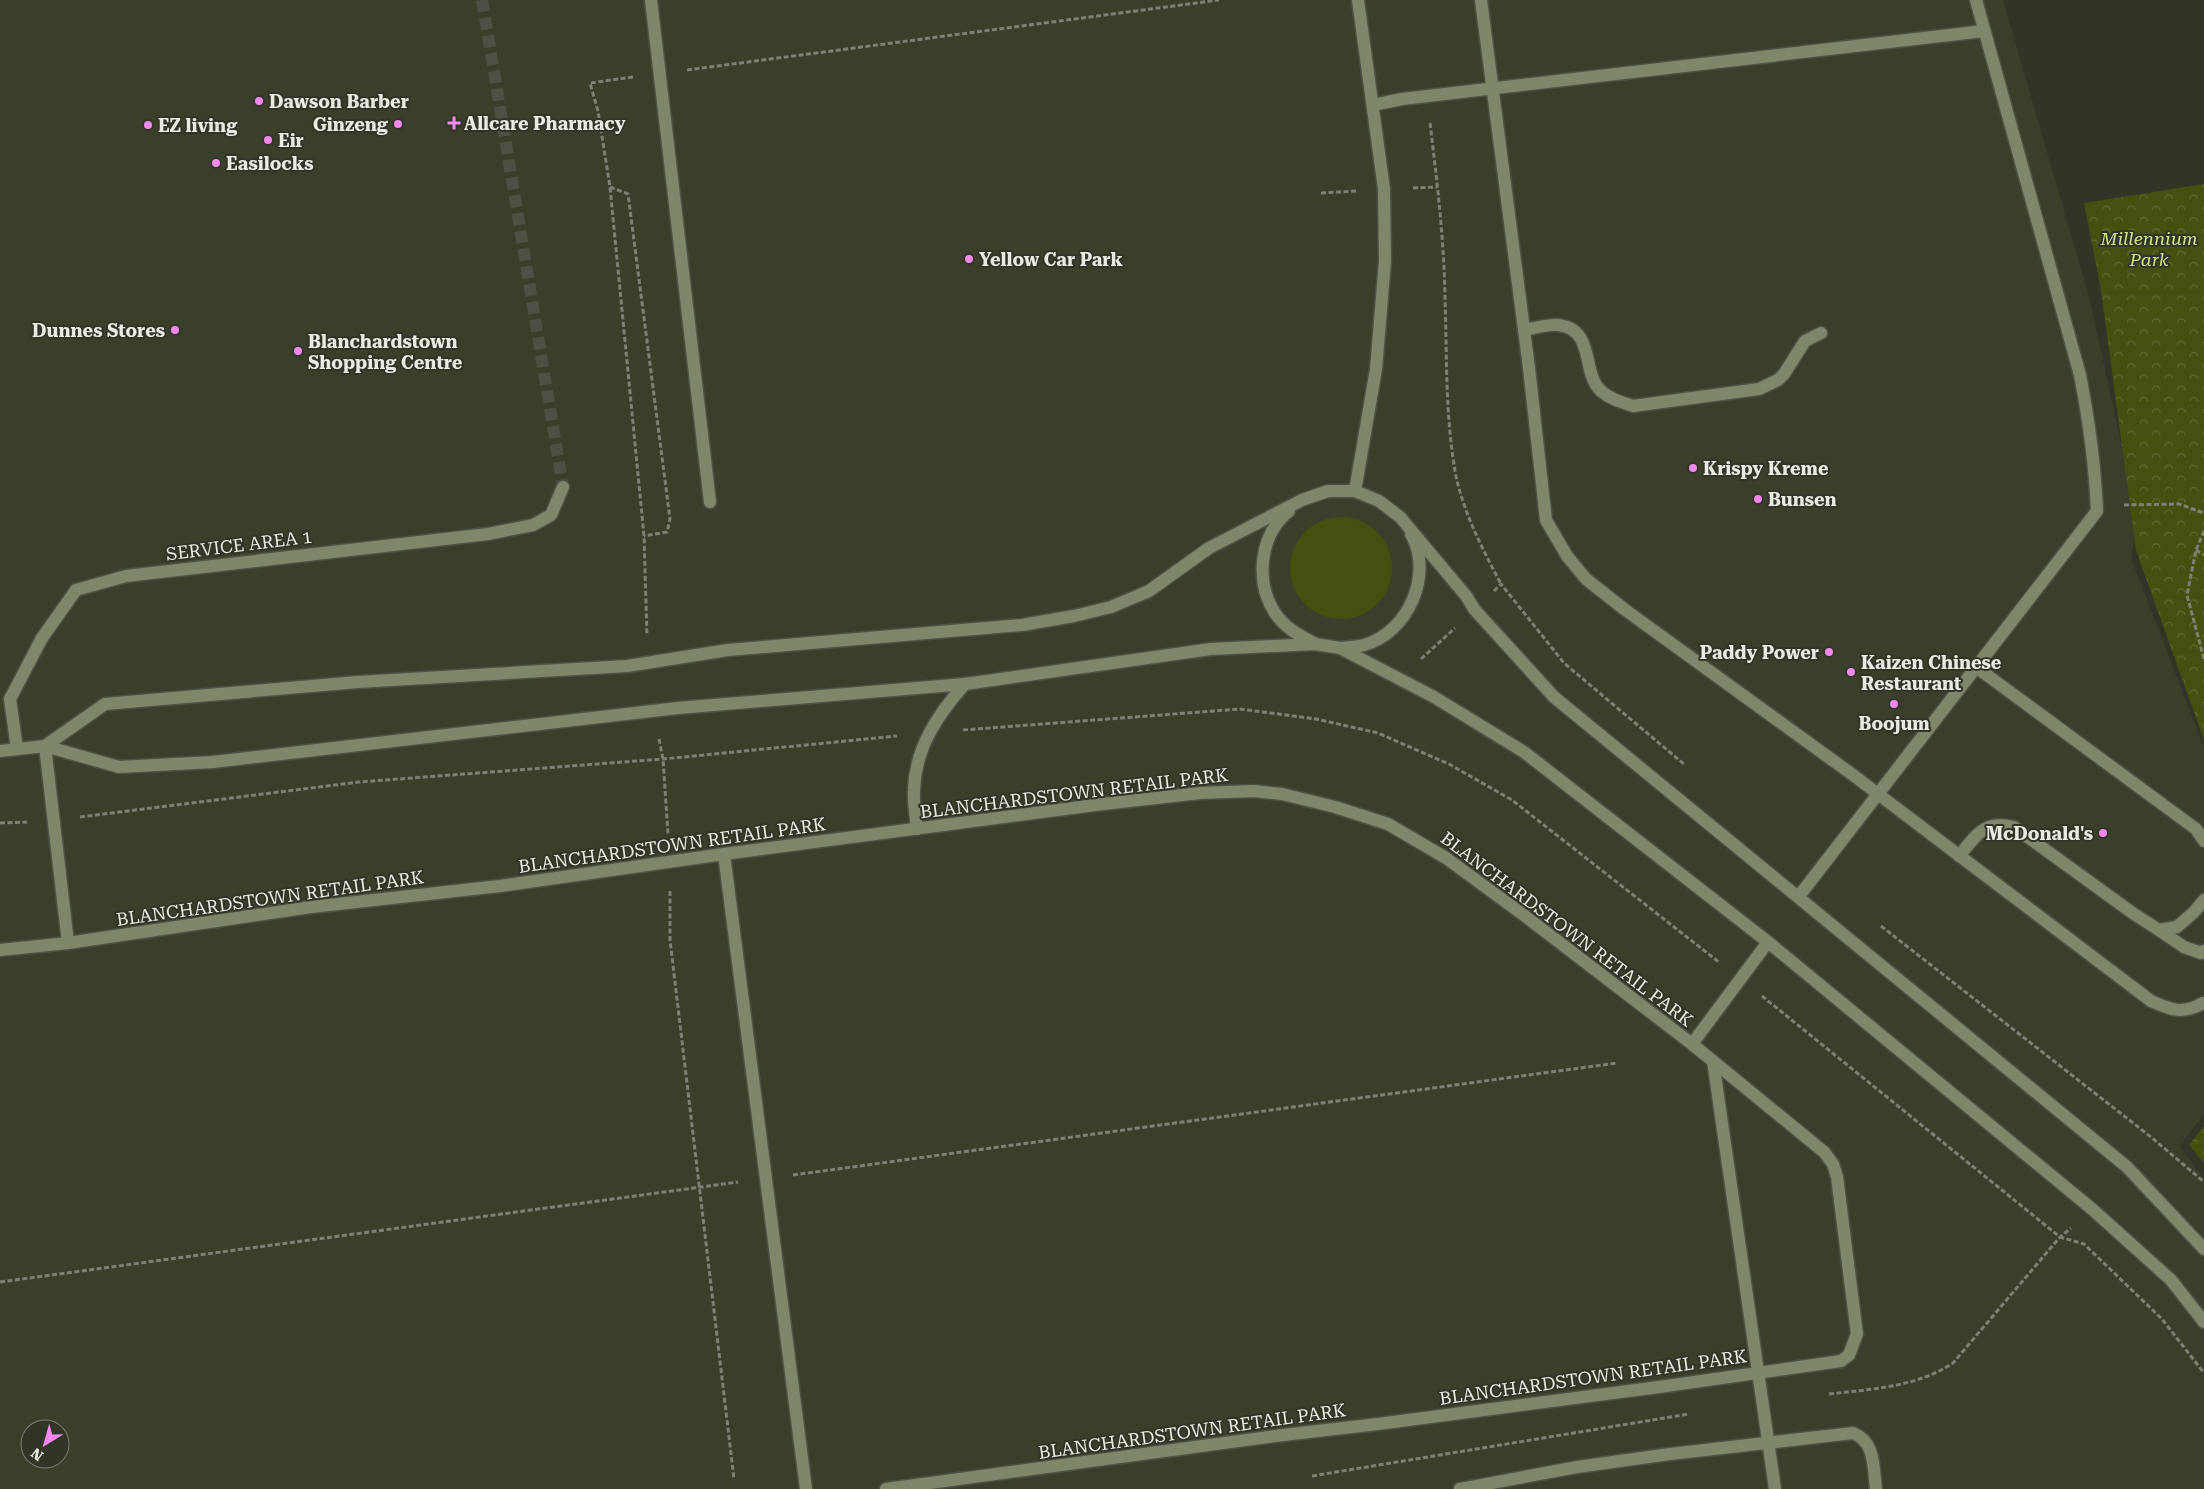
<svg xmlns="http://www.w3.org/2000/svg" width="2204" height="1489" viewBox="0 0 2204 1489" font-family="'Roboto Serif',serif">
<style>
.built{fill:#3a3f2c;fill-rule:evenodd}
.green{fill:#445010}
.park{fill:url(#park-crowns)}
.lines{fill:none;stroke-linecap:round;stroke-linejoin:round}
.minor-tunnel{stroke:#4d5044;stroke-width:12;stroke-dasharray:12 6;stroke-linecap:butt}
.minor-casing{stroke:#4e5246;stroke-width:15}
.path{stroke:#7d8075;stroke-width:3;stroke-dasharray:5 2.5;stroke-linecap:butt}
.minor{stroke:#7f876b;stroke-width:12}
.poi-dot{fill:#f688ed;stroke:#313528;stroke-width:2}
.labels{text-anchor:middle;dominant-baseline:central;stroke-width:4;stroke-linejoin:round;paint-order:stroke}
.poi-label{font-size:18px;font-weight:bold;fill:#e9ebe3;stroke:#313528;text-anchor:start}
.park-label{font-size:18px;font-style:italic;fill:#d0e888;stroke:#313528}
.street-label{font-size:18px;fill:#e9ebe3;stroke:#313528}
</style>
<defs>
<pattern id="park-crowns" width="20" height="18" patternUnits="userSpaceOnUse" patternTransform="scale(1.25)"><rect width="20" height="18" fill="#445010"/><path d="M2 6a3 3 0 1 1 6 0M12 15a3 3 0 1 1 6 0" fill="none" stroke="#5f6933"/></pattern>
</defs>
<rect width="100%" height="100%" fill="#313528"/>
<path class="built" d="M 0,0 L 2003,0 L 2089,297 L 2138,520 L 2131,558 L 2204,748 L 2204,1114 L 2180,1146 L 2204,1179 L 2204,1489 L 0,1489 ZM 30,1429 L 60,1429 L 60,1459 L 30,1459 Z"/>
<circle class="green" cx="1341" cy="568" r="51"/>
<g class="park">
<polygon points="2204,184 2204,740 2136,550 2101,290 2084,203"/>
<polygon points="2204,1126 2204,1163 2189,1145"/>
</g>
<g class="lines">
<polyline class="minor-tunnel" points="482,0 563,487"/>
<g class="minor-casing">
<g id="minor">
<polyline points="651,0 710,502"/>
<path d="M 1481,0 L 1529,368 L 1546,520 L 1567,556 L 1586,579 L 1624,609 L 1853,775 L 2151,1001 C 2171,1010 2183,1015 2203,1003"/>
<polyline points="1373,105 1402,99 1984,31"/>
<path d="M 1524,330 C 1534,328 1548,324 1558,325 C 1596,329 1581,373 1601,391 C 1610,399 1621,402 1633,406 L 1759,389 L 1778,380 L 1784,374 L 1805,341 L 1821,333"/>
<polyline points="1355,491 1376,369 1385,261 1384,189 1358,0"/>
<path d="M 1289,511 C 1259,535 1255,582 1275,613 C 1285,628 1299,635 1314,643"/>
<path d="M 1341,648 C 1348,647 1357,647 1364,645 C 1408,633 1434,574 1411,534"/>
<polyline points="1976,667 2196,829 2204,841"/>
<polyline points="45,746 105,704 358,682 627,666 728,650 1022,625 1074,616 1111,607 1149,591 1209,548 1302,500 1328,491 1355,491 1379,501 1400,517 1467,597 1474,609 1554,697 2127,1167 2204,1249"/>
<polyline points="45,746 68,943"/>
<polyline points="17,749 10,699 42,638 76,590 126,576 488,534 533,525 551,515 563,487"/>
<polyline points="0,751 45,746 119,767 213,762 678,708 965,684 1211,649 1315,644 1340,648 1434,697 1524,752 1768,942 2092,1209 2171,1280 2204,1322"/>
<path d="M 917,829 C 916,816 913,803 914,790 C 915,748 938,714 965,684"/>
<polyline points="724,854 806,1489"/>
<path d="M 1959,856 C 1977,835 1983,820 2014,827 L 2134,914 L 2159,930 L 2177,927 L 2194,912 L 2204,900"/>
<path d="M 1799,896 L 2097,511 C 2095,465 2089,421 2080,375 L 1976,0"/>
<polyline points="2159,930 2184,947 2201,953 2204,951"/>
<polyline points="0,950 68,943 311,907 500,886 724,854 1103,804 1200,793 1254,791 1282,794 1335,807 1388,824 1446,858 1525,916 1692,1044 1824,1152 1833,1164 1837,1177 1857,1334 1849,1355 1841,1361 1659,1387 1378,1424 1283,1435 886,1489"/>
<polyline points="1692,1044 1768,942"/>
<polyline points="1713,1061 1775,1489"/>
<path d="M 1460,1489 L 1577,1467 L 1670,1454 L 1853,1433 C 1876,1442 1873,1468 1876,1489"/>
</g>
</g>
<g class="path">
<polyline points="687,70 1219,0"/>
<polyline points="633,77 590,83 598,111 610,187 644,536 647,636"/>
<path d="M 1430,123 C 1437,181 1444,239 1445,297 C 1447,356 1445,418 1456,476 C 1464,514 1483,550 1501,584"/>
<polyline points="610,187 628,194 670,519 667,532 644,536"/>
<polyline points="1413,188 1437,187"/>
<polyline points="1321,193 1356,191"/>
<polyline points="2124,505 2179,504 2204,513"/>
<polyline points="2204,531 2196,550 2187,595 2204,659"/>
<polyline points="2196,550 2204,555"/>
<polyline points="1494,591 1501,584 1564,663 1685,765"/>
<polyline points="1421,659 1455,628"/>
<polyline points="963,730 1240,709 1316,719 1378,733 1449,764 1512,800 1720,963"/>
<polyline points="659,739 663,759 668,834"/>
<polyline points="80,817 359,782 663,759 897,736"/>
<polyline points="0,823 27,822"/>
<polyline points="670,891 670,940 734,1479"/>
<polyline points="1881,926 2151,1137 2204,1182"/>
<polyline points="1762,996 2060,1237 2084,1244 2162,1319 2204,1373"/>
<polyline points="793,1175 1617,1063"/>
<polyline points="0,1282 738,1182"/>
<path d="M 1829,1394 C 1872,1389 1917,1387 1953,1363 L 2060,1237 L 2071,1228"/>
<polyline points="1312,1476 1689,1414"/>
</g>
<use href="#minor" class="minor"/>
</g>
<g class="poi-dot">
<circle cx="259" cy="101" r="5"/>
<path d="M451.5 115.5h5v5h5v5h-5v5h-5v-5h-5v-5h5z"/>
<circle cx="398" cy="124" r="5"/>
<circle cx="148" cy="125" r="5"/>
<circle cx="268" cy="140" r="5"/>
<circle cx="216" cy="163" r="5"/>
<circle cx="969" cy="259" r="5"/>
<circle cx="175" cy="330" r="5"/>
<circle cx="298" cy="351" r="5"/>
<circle cx="1693" cy="468" r="5"/>
<circle cx="1758" cy="499" r="5"/>
<circle cx="1829" cy="652" r="5"/>
<circle cx="1851" cy="672" r="5"/>
<circle cx="1894" cy="704" r="5"/>
<circle cx="2103" cy="833" r="5"/>
</g>
<g class="labels">
<g class="poi-label">
<text x="269" y="101">Dawson Barber</text>
<text x="464" y="123">Allcare Pharmacy</text>
<text x="388" y="124" text-anchor="end">Ginzeng</text>
<text x="158" y="125">EZ living</text>
<text x="278" y="140">Eir</text>
<text x="226" y="163">Easilocks</text>
<text x="979" y="259">Yellow Car Park</text>
<text x="165" y="330" text-anchor="end">Dunnes Stores</text>
<text x="308" y="341">Blanchardstown<tspan x="308" dy="21">Shopping Centre</tspan></text>
<text x="1703" y="468">Krispy Kreme</text>
<text x="1768" y="499">Bunsen</text>
<text x="1819" y="652" text-anchor="end">Paddy Power</text>
<text x="1861" y="662">Kaizen Chinese<tspan x="1861" dy="21">Restaurant</tspan></text>
<text x="1894" y="723" text-anchor="middle">Boojum</text>
<text x="2093" y="833" text-anchor="end">McDonald's</text>
</g>
<g class="park-label">
<text x="2149" y="238">Millennium<tspan x="2149" dy="21">Park</tspan></text>
</g>
<g class="street-label">
<text transform="translate(239 545) rotate(-7)">SERVICE AREA 1</text>
<text transform="translate(1074 793) rotate(-7)">BLANCHARDSTOWN RETAIL PARK</text>
<text transform="translate(672 845) rotate(-8)">BLANCHARDSTOWN RETAIL PARK</text>
<text transform="translate(270 898) rotate(-8)">BLANCHARDSTOWN RETAIL PARK</text>
<text transform="translate(1567 929) rotate(37)">BLANCHARDSTOWN RETAIL PARK</text>
<text transform="translate(1593 1377) rotate(-8)">BLANCHARDSTOWN RETAIL PARK</text>
<text transform="translate(1192 1431) rotate(-8)">BLANCHARDSTOWN RETAIL PARK</text>
</g>
</g>
<g transform="translate(45 1444) rotate(217)"><circle r="24" fill="#313528" stroke="#7b7e73"/>
<path d="M0-4L9 19L0 12L-9 19Z" fill="#f688ed"/>
<text y="-8" font-size="14" font-weight="bold" text-anchor="middle" fill="#e9ebe3">N</text>
</g>
</svg>
